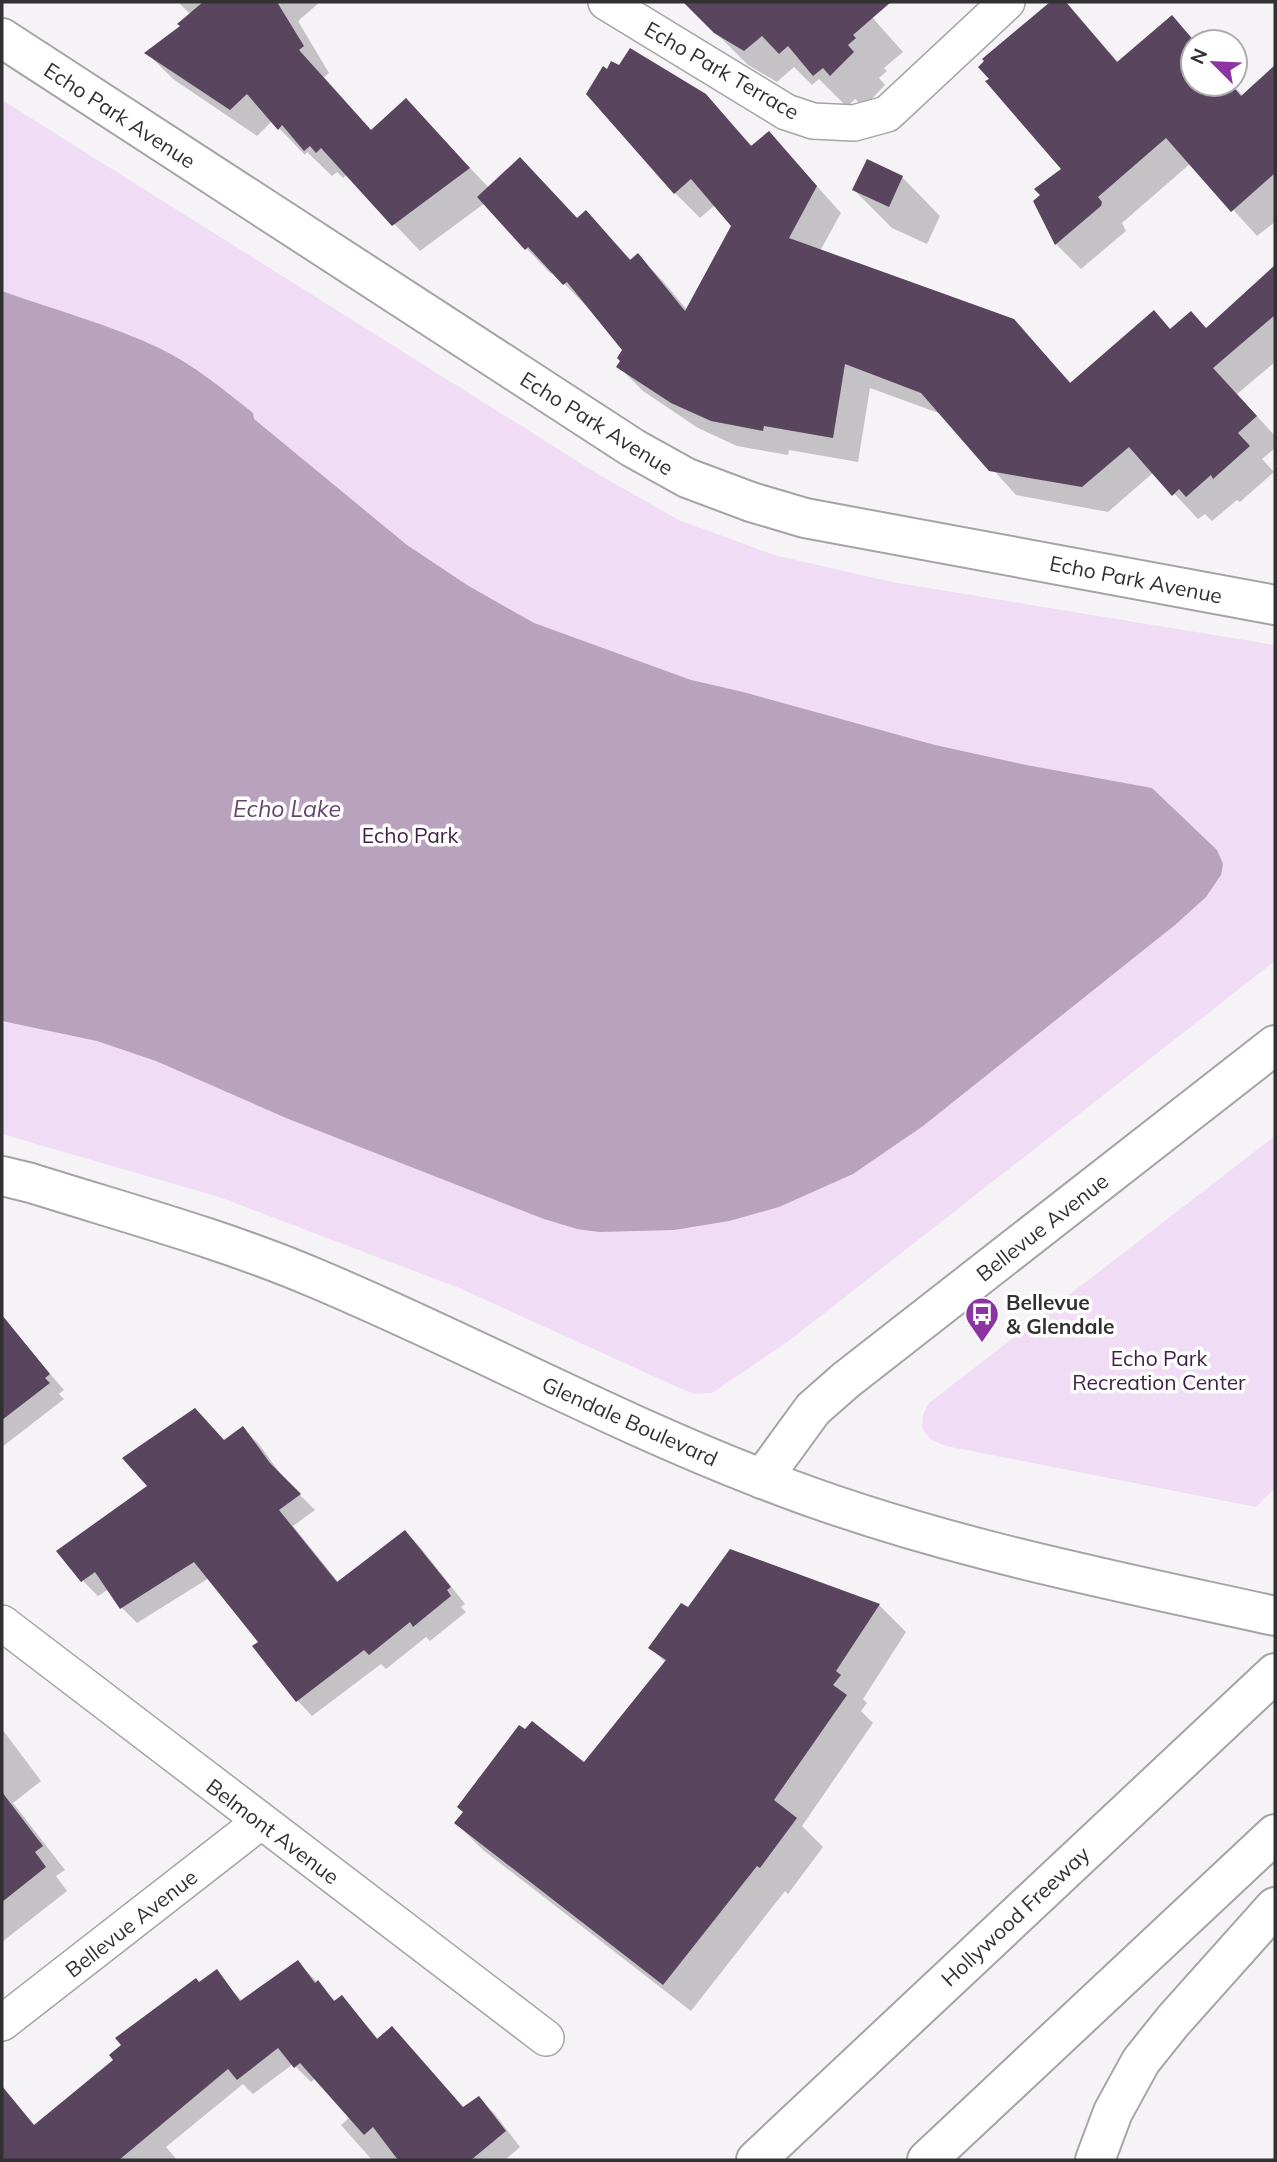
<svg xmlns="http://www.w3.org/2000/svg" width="1277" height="2162" viewBox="0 0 1277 2162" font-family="Mulish,sans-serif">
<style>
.green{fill:#f0dcf4}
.water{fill:#b8a2bd}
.shadow{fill:#0003}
.building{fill:#59465e}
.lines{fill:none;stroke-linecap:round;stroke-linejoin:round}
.street-casing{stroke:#a6a3a7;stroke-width:38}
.secondary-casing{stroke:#a6a3a7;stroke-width:42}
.primary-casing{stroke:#a6a3a7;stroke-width:42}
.highway-casing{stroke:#a6a3a7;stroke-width:42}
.street{stroke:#fff;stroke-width:35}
.secondary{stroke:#fff;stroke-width:38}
.primary{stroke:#fff;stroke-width:38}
.highway{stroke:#fff;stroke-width:38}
.labels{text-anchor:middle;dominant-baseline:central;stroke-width:7;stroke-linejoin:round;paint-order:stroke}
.street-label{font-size:21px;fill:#323132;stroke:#fff}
.park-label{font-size:21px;fill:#3e1f45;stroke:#fff}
.poi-label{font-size:21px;font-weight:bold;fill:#323132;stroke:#fff;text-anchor:start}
.water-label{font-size:23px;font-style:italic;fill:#67466e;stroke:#fff}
</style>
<rect width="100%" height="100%" fill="#f6f3f6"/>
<g class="green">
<polygon points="2,100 601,476 679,520 774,555 892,582 1275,645 1275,961 790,1340 712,1393 694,1394 684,1390 459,1288 219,1197 2,1134"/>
<polygon points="1275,1136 1275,1488 1256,1507 946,1446 930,1439 922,1428 923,1415 929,1403"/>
</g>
<path class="water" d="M 2,291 C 54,310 109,324 159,348 C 193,364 224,390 253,413 L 254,419 L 407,545 L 467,585 L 534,623 L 691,680 L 743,692 L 935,745 L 1026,765 L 1152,788 L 1217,850 L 1223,864 L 1221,875 L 1206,897 L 1175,925 L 923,1126 L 853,1174 L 779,1207 L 729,1221 L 674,1230 L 599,1232 L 577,1229 L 544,1219 L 286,1118 L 156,1061 L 97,1041 L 2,1021 Z"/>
<g class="shadow">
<polygon points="178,2 320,2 298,21 329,73 324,77 372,131 406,100 489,188 578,220 586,212 632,261 638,256 663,281 687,310 733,226 715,205 700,218 675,193 589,94 705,95 753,147 769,133 841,213 820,251 1014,321 1072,384 1154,313 1171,330 1207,329 1275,267 1275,362 1237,394 1275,436 1275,448 1262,459 1274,472 1240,502 1237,500 1212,521 1205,514 1198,519 1154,472 1108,512 1016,495 944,415 870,388 858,462 789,450 788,455 737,446 698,428 643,391 618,366 625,350 589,309 553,272 551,274 526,248 485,203 420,251 347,174 343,178 337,172 332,176 307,152 305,155 272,121 257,136 173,79 147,53 182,27 191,15"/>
<polygon points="715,2 870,2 863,7 903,52 884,68 887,71 879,78 885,85 864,107 855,99 847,107 819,79 812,85 794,67 777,82 748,65 699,16"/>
<polygon points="1053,2 1065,2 1119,63 1172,18 1196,42 1193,42 1193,84 1232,84 1243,96 1267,75 1275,83 1275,222 1257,236 1191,163 1122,223 1126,231 1081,269 1056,244 1035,201 1063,169 991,79 985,59"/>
<polygon points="868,161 902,177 940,216 927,244 892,228 854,190"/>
<polygon points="13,1331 64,1390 59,1394 64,1399 2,1447 2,1340"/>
<polygon points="242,1428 258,1443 285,1480 315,1510 293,1526 339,1583 405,1532 420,1547 465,1604 461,1607 466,1612 430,1641 426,1637 386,1669 381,1664 312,1716 297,1700 260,1642 209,1578 137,1623 121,1607 109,1589 98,1596 83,1581 225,1442"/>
<polygon points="879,1605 906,1632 863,1699 867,1703 861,1711 873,1723 802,1826 823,1847 788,1894 785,1891 691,2011 483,1850 456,1823 584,1765 666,1663 650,1647 688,1609"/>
<polygon points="2,1729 41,1781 13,1803 65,1870 56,1876 67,1891 2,1942"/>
<polygon points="298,1962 336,2002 342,1997 379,2040 464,2108 479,2098 494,2113 520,2147 505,2160 372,2160 341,2125 350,2117 316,2078 311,2082 293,2064 253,2094 243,2084 166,2147 177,2160 2,2160 2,2126 20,2111 35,2126 115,2061 200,1984 216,1972 243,2002"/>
</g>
<g class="building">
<polygon points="203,2 277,2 304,46 299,50 371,130 406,98 470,168 392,226 321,148 316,153 310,146 304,151 282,125 278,130 247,94 230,110 144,53 180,26 177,24"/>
<polygon points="683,2 891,2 853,35 856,38 848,45 854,52 830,76 823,68 813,76 788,46 779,54 762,36 744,51 714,33"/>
<polygon points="1050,2 1066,2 1117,62 1172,15 1195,42 1193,42 1193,84 1231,84 1241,96 1275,65 1275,173 1231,212 1166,138 1098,197 1102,202 1101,206 1055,245 1033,201 1040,195 1034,189 1061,169 985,81 989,79 978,67 984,61 982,59"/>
<polygon points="630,48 706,94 751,146 769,131 817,186 789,238 1014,319 1070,383 1154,310 1170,329 1191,311 1206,328 1275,265 1275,315 1213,368 1257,416 1238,433 1250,446 1213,479 1211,475 1186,497 1179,489 1172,496 1129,447 1082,487 989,471 921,393 845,364 833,438 764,426 763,431 711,421 671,403 616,367 620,361 617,358 622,350 567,282 563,285 528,247 525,250 477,197 520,157 577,218 586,210 630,260 638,253 685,311 731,226 691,179 674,194 586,94 603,66 607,69 611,61 619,65"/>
<polygon points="867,159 903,176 889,207 852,190"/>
<polygon points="2,1315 50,1374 45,1378 50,1383 2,1420"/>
<polygon points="195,1408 224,1440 243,1426 270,1463 301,1494 279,1510 337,1582 405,1530 451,1587 447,1590 451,1596 413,1627 410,1622 369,1655 364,1650 296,1702 252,1646 258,1642 194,1562 120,1609 95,1572 81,1582 56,1551 147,1486 122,1458"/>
<polygon points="730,1549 880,1604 836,1671 841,1675 833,1685 847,1695 774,1800 797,1818 760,1868 757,1866 663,1985 454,1823 463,1812 457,1807 519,1725 525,1729 532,1721 584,1762 666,1660 648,1648 681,1603 688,1607"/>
<polygon points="2,1792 43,1846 35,1852 46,1867 2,1902"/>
<polygon points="298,1960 315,1983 318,1980 334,2001 342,1995 377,2039 392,2026 463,2107 479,2096 506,2131 471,2160 398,2160 373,2127 364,2135 300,2063 294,2068 278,2048 237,2080 228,2069 119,2160 2,2160 2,2086 34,2125 113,2060 109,2055 121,2045 115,2038 196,1978 199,1982 217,1969 240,2001"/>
</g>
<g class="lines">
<g class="street-casing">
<g id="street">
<polyline points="606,2 786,112 813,121 854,123 887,114 1007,2"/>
<polyline points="2,1623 546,2038"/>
<polyline points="2,2023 260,1822"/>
</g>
</g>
<g class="secondary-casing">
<polyline id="secondary" points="2,38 633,448 687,478 751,502 805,518 1275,605"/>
</g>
<g class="primary-casing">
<g id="primary">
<path d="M 2,1176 L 31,1183 C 126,1213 223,1239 315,1278 C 465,1341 610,1420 763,1479 C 928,1544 1102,1578 1275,1616"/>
<polyline points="762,1479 813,1409 846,1380 1275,1045"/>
</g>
</g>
<g class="highway-casing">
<g id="highway">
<polyline points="756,2160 1275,1673"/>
<polyline points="927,2160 1275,1834"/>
<polyline points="1095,2160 1113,2112 1141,2061 1173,2021 1275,1907"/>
</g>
</g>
<use href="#street" class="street"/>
<use href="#secondary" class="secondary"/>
<use href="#primary" class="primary"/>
<use href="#highway" class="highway"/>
</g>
<defs>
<g id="bus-pin" transform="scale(1.75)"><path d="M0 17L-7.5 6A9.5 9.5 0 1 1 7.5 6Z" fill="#8c34a1" stroke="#fff"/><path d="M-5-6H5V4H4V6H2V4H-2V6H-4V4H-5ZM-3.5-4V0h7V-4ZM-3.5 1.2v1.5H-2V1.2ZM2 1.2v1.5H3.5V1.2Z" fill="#fff"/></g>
</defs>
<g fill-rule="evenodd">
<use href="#bus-pin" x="982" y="1314"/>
</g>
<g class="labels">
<g class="street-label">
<text transform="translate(722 70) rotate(30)">Echo Park Terrace</text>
<text transform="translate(120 115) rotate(33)">Echo Park Avenue</text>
<text transform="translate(597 423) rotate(32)">Echo Park Avenue</text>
<text transform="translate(1136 579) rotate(11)">Echo Park Avenue</text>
<text transform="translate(1042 1227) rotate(-38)">Bellevue Avenue</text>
<text transform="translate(630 1421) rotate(24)">Glendale Boulevard</text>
<text transform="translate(273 1831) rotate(37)">Belmont Avenue</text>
<text transform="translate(1015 1916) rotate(-43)">Hollywood Freeway</text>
<text transform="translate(131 1923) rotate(-38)">Bellevue Avenue</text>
</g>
<g class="park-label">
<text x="410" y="835">Echo Park</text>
<text x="1159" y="1358">Echo Park<tspan x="1159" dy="24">Recreation Center</tspan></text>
</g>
<g class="poi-label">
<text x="1006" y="1302">Bellevue<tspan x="1006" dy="24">&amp; Glendale</tspan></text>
</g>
<g class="water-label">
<text x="287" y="808">Echo Lake</text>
</g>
</g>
<rect width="1277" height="2162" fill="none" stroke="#323132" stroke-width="7"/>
<g transform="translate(1214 63) rotate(294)"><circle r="33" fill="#ffffff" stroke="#adadad" stroke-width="2"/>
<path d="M0-5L12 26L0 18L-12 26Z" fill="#8c34a1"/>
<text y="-10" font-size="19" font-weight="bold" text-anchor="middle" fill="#323132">N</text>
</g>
</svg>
